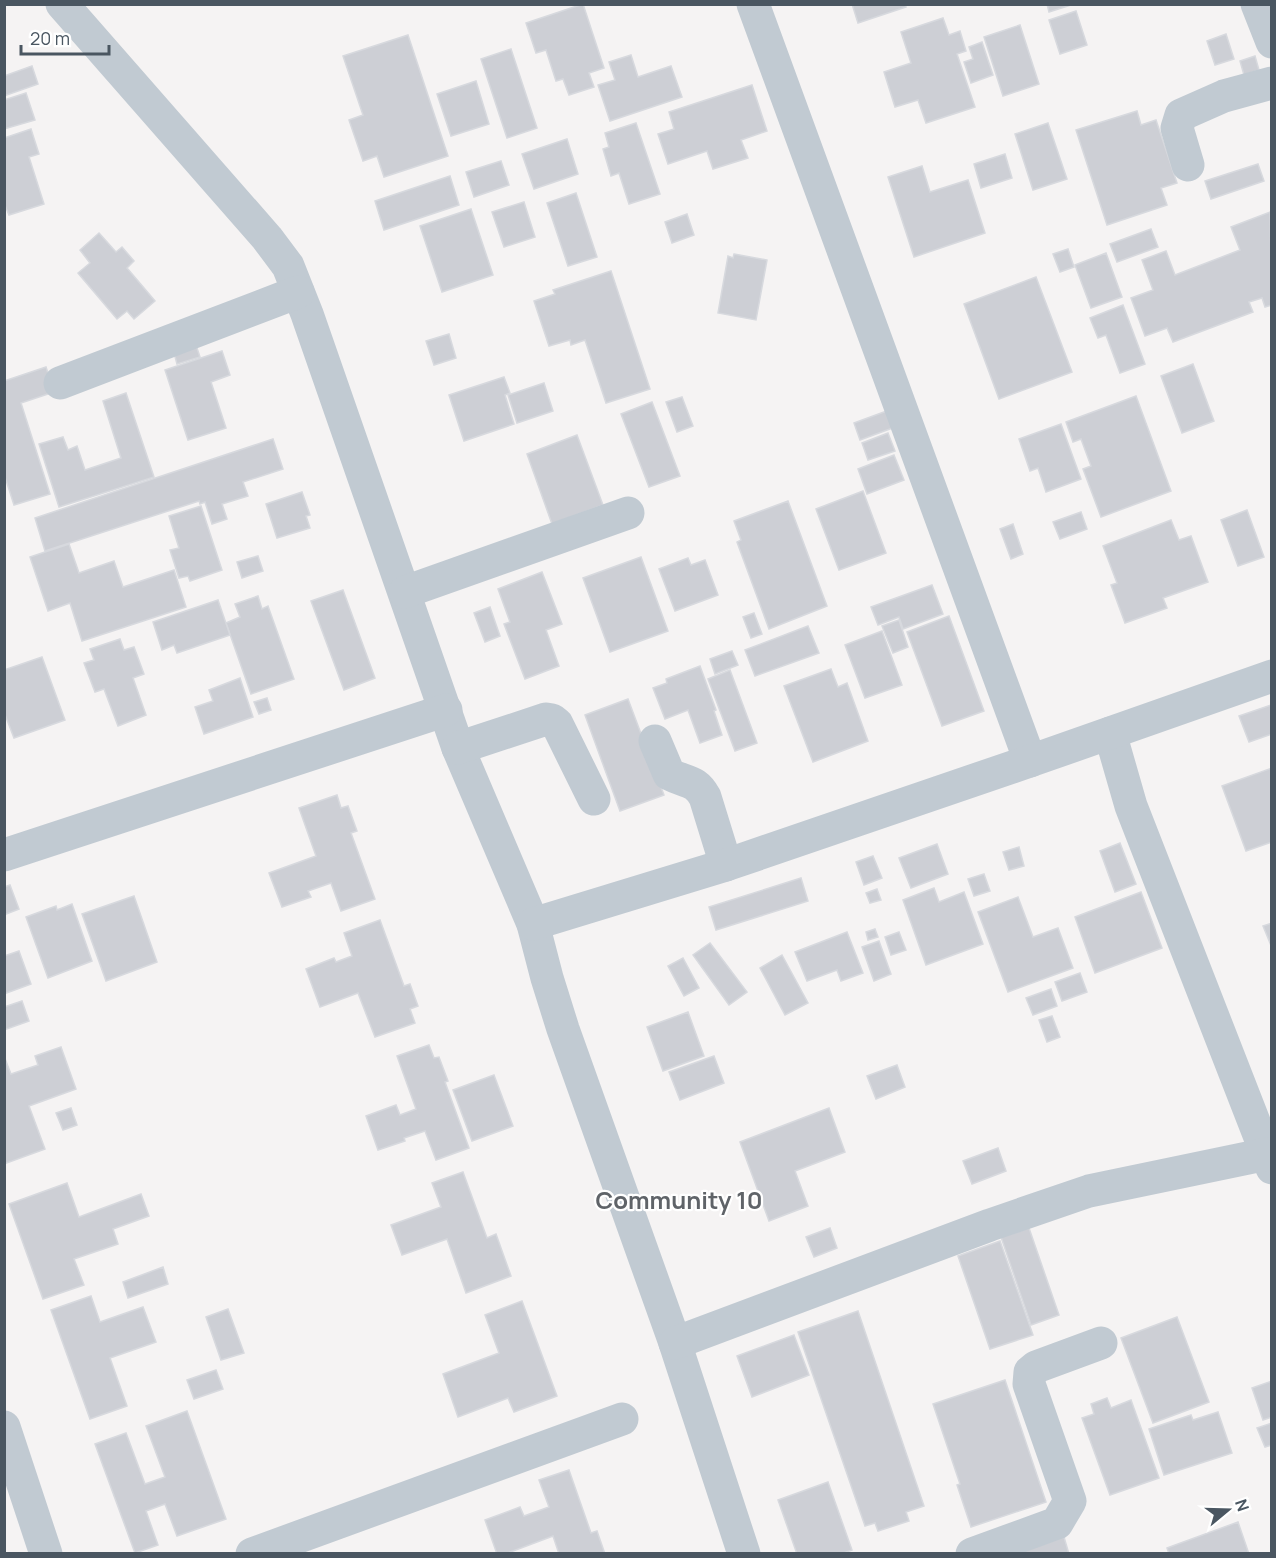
<svg xmlns="http://www.w3.org/2000/svg" width="1276" height="1558" viewBox="0 0 1276 1558" font-family="Manrope,sans-serif">
<style>
.building{fill:#cdcfd5;stroke:#d7d9de;stroke-width:1.5}
.lines{fill:none;stroke-linecap:round;stroke-linejoin:round}
.minor{stroke:#c1cad2;stroke-width:33}
.labels{text-anchor:middle;dominant-baseline:central;stroke-width:4.5;stroke-linejoin:round;paint-order:stroke}
.district-label{font-size:24px;font-weight:bold;fill:#5f6368;stroke:#fff}
</style>
<rect width="100%" height="100%" fill="#f5f3f3"/>
<g class="building">
<polygon points="583,4 604,68 589,73 594,87 569,95 563,79 556,81 546,50 536,53 526,23"/>
<polygon points="852,4 905,4 906,7 858,23"/>
<polygon points="1047,4 1074,4 1049,12"/>
<polygon points="1076,11 1087,45 1060,54 1049,20"/>
<polygon points="943,18 949,35 960,31 966,51 957,54 975,107 926,123 918,100 895,107 884,72 911,63 901,32"/>
<polygon points="1020,25 1039,84 1003,96 984,37"/>
<polygon points="1226,34 1234,59 1215,65 1207,41"/>
<polygon points="408,35 448,156 384,177 377,156 363,161 349,120 363,115 343,56"/>
<polygon points="982,42 993,75 971,83 964,62 973,59 969,47"/>
<polygon points="511,49 537,128 507,138 481,59"/>
<polygon points="631,55 638,77 671,66 682,97 610,121 598,85 615,80 609,62"/>
<polygon points="1255,56 1259,70 1244,75 1240,61"/>
<polygon points="32,66 38,84 4,96 4,76"/>
<polygon points="476,81 489,124 451,136 437,94"/>
<polygon points="752,85 767,131 741,140 748,158 713,169 707,151 668,164 658,134 674,129 669,112"/>
<polygon points="26,93 35,120 4,129 4,100"/>
<polygon points="1137,111 1141,125 1156,120 1177,183 1161,188 1167,205 1107,225 1076,130"/>
<polygon points="636,123 660,194 629,204 619,173 611,176 603,149 609,147 605,133"/>
<polygon points="1048,123 1067,179 1033,190 1015,134"/>
<polygon points="31,129 39,154 29,157 44,204 9,215 4,203 4,138"/>
<polygon points="567,139 578,174 534,189 522,154"/>
<polygon points="1005,154 1012,178 981,188 974,164"/>
<polygon points="501,161 509,185 474,197 466,172"/>
<polygon points="1258,164 1264,181 1211,199 1205,181"/>
<polygon points="922,166 930,192 968,180 985,233 914,257 888,177"/>
<polygon points="450,176 459,205 384,230 375,201"/>
<polygon points="576,193 597,257 568,266 547,203"/>
<polygon points="524,202 535,237 504,247 492,212"/>
<polygon points="471,209 493,275 442,292 420,226"/>
<polygon points="1270,212 1272,305 1265,307 1262,298 1249,302 1253,312 1173,342 1167,328 1145,336 1131,298 1153,290 1142,260 1166,251 1175,275 1240,250 1231,227"/>
<polygon points="687,214 694,235 672,243 665,222"/>
<polygon points="1151,229 1158,247 1117,262 1110,244"/>
<polygon points="99,233 116,252 122,247 134,261 127,268 155,301 134,319 127,311 117,319 78,273 90,263 80,250"/>
<polygon points="1068,249 1074,267 1060,272 1053,254"/>
<polygon points="1106,253 1122,297 1091,308 1075,265"/>
<polygon points="734,254 767,260 756,320 718,313 728,256 733,258"/>
<polygon points="611,271 650,389 606,403 585,340 571,345 570,340 549,346 534,301 555,294 553,290"/>
<polygon points="1036,277 1072,372 999,399 964,304"/>
<polygon points="1123,305 1145,364 1120,373 1106,335 1098,338 1090,318"/>
<polygon points="449,334 456,358 434,365 426,341"/>
<polygon points="195,342 200,357 177,364 173,349"/>
<polygon points="222,351 230,375 211,382 226,428 188,440 165,370"/>
<polygon points="1193,364 1214,421 1182,433 1161,376"/>
<polygon points="46,367 54,392 21,403 50,494 14,505 4,474 4,381"/>
<polygon points="504,377 510,393 505,395 514,424 464,441 449,395"/>
<polygon points="544,383 553,411 517,423 508,395"/>
<polygon points="126,393 154,477 59,507 39,444 63,437 68,450 77,446 85,470 121,458 103,401"/>
<polygon points="1136,396 1171,491 1101,517 1083,469 1091,466 1081,439 1073,442 1066,422"/>
<polygon points="682,397 693,426 677,432 666,402"/>
<polygon points="652,402 680,476 649,487 621,414"/>
<polygon points="892,409 898,426 860,440 854,423"/>
<polygon points="1061,424 1081,479 1046,492 1038,468 1030,471 1019,439"/>
<polygon points="888,433 895,451 868,460 862,443"/>
<polygon points="577,435 603,505 552,524 527,454"/>
<polygon points="273,439 283,469 243,482 248,496 222,504 227,519 212,524 205,502 200,504 199,501 45,551 35,518"/>
<polygon points="894,455 904,480 867,494 858,469"/>
<polygon points="863,491 886,553 839,570 816,509"/>
<polygon points="302,492 310,515 306,516 310,528 277,538 266,504"/>
<polygon points="788,501 827,606 769,629 737,542 741,540 734,521"/>
<polygon points="201,506 222,570 190,581 188,576 179,578 170,550 179,548 169,516"/>
<polygon points="1247,510 1264,557 1238,566 1221,520"/>
<polygon points="1081,512 1087,529 1060,539 1053,522"/>
<polygon points="1171,520 1179,540 1191,536 1208,582 1163,598 1167,608 1125,623 1111,585 1117,583 1103,546"/>
<polygon points="1013,524 1023,554 1011,559 1000,529"/>
<polygon points="69,544 79,573 114,561 123,587 174,570 186,607 82,641 70,603 48,611 30,557"/>
<polygon points="258,556 263,571 242,578 237,562"/>
<polygon points="641,557 668,631 610,652 583,578"/>
<polygon points="688,558 691,565 705,560 718,595 675,611 659,569"/>
<polygon points="542,572 562,624 546,630 559,666 525,679 504,624 510,622 498,589"/>
<polygon points="932,585 943,614 903,629 899,617 878,625 871,607"/>
<polygon points="343,590 375,678 344,690 311,601"/>
<polygon points="258,596 262,609 268,606 294,679 251,694 226,623 240,617 235,604"/>
<polygon points="218,600 230,635 177,653 174,645 162,650 153,622"/>
<polygon points="490,607 500,636 485,642 474,613"/>
<polygon points="754,613 762,634 751,638 743,617"/>
<polygon points="949,616 984,711 942,726 907,632"/>
<polygon points="899,620 908,647 893,653 882,626"/>
<polygon points="808,626 819,653 755,676 745,650"/>
<polygon points="882,631 902,685 865,698 845,645"/>
<polygon points="120,639 124,650 134,647 144,674 133,678 146,715 118,726 104,689 95,692 84,663 94,660 90,649"/>
<polygon points="732,651 738,665 715,674 710,659"/>
<polygon points="42,657 65,720 14,738 4,712 4,670"/>
<polygon points="700,666 716,710 714,711 722,735 700,743 688,710 665,719 653,688 667,683 666,679"/>
<polygon points="831,669 838,687 847,683 868,741 813,762 784,686"/>
<polygon points="730,670 757,743 735,751 708,679"/>
<polygon points="240,678 253,717 204,734 195,707 213,701 209,690"/>
<polygon points="267,698 271,710 259,714 254,702"/>
<polygon points="628,699 664,795 620,811 585,715"/>
<polygon points="1271,705 1272,734 1249,742 1239,716"/>
<polygon points="1272,768 1272,842 1246,851 1222,786"/>
<polygon points="337,795 341,808 348,806 357,831 351,833 375,899 341,911 331,883 308,891 311,897 282,907 269,873 316,856 299,808"/>
<polygon points="1120,843 1136,884 1115,892 1100,851"/>
<polygon points="937,844 948,874 911,888 899,858"/>
<polygon points="1019,847 1024,866 1009,870 1003,852"/>
<polygon points="873,856 882,878 864,885 856,862"/>
<polygon points="984,874 990,891 974,896 968,879"/>
<polygon points="801,878 808,901 716,930 709,907"/>
<polygon points="10,885 19,909 4,915 4,887"/>
<polygon points="934,888 939,902 964,892 983,944 926,965 903,900"/>
<polygon points="877,889 881,900 870,903 866,893"/>
<polygon points="1141,892 1162,948 1095,973 1075,917"/>
<polygon points="134,896 157,962 106,981 82,914"/>
<polygon points="1018,897 1033,937 1058,928 1073,968 1008,992 978,912"/>
<polygon points="72,904 92,961 48,978 26,917 56,906 57,910"/>
<polygon points="380,920 404,986 410,984 418,1006 410,1009 415,1023 375,1037 358,993 320,1007 306,969 334,958 336,962 352,956 344,933"/>
<polygon points="1272,923 1272,948 1263,926"/>
<polygon points="875,929 878,937 868,940 866,932"/>
<polygon points="847,932 863,973 841,981 837,970 807,981 795,952"/>
<polygon points="899,932 906,950 891,955 885,937"/>
<polygon points="879,941 891,974 874,981 862,947"/>
<polygon points="710,943 747,992 729,1005 693,955"/>
<polygon points="19,951 31,984 4,994 4,956"/>
<polygon points="782,955 808,1003 785,1015 760,968"/>
<polygon points="683,958 699,988 684,996 668,966"/>
<polygon points="1080,973 1087,992 1062,1001 1055,982"/>
<polygon points="1051,989 1057,1006 1033,1015 1026,998"/>
<polygon points="22,1001 29,1021 4,1030 4,1007"/>
<polygon points="688,1012 704,1056 663,1071 647,1027"/>
<polygon points="1052,1016 1060,1037 1047,1042 1039,1020"/>
<polygon points="429,1045 434,1058 439,1057 448,1081 445,1082 469,1148 436,1160 425,1131 404,1138 405,1141 378,1150 366,1116 396,1105 400,1115 416,1109 397,1056"/>
<polygon points="61,1047 76,1089 29,1106 45,1149 4,1164 4,1056 11,1074 38,1065 35,1056"/>
<polygon points="714,1056 724,1083 680,1100 669,1072"/>
<polygon points="897,1065 905,1087 876,1099 867,1076"/>
<polygon points="494,1075 513,1126 472,1141 453,1090"/>
<polygon points="71,1108 77,1125 63,1130 56,1113"/>
<polygon points="829,1108 845,1152 795,1171 808,1206 769,1221 740,1142"/>
<polygon points="998,1148 1006,1171 972,1184 963,1161"/>
<polygon points="463,1172 487,1238 496,1234 511,1276 466,1293 447,1239 402,1255 391,1225 441,1207 432,1183"/>
<polygon points="67,1183 79,1217 141,1194 149,1216 113,1229 118,1244 74,1259 84,1285 43,1299 9,1204"/>
<polygon points="830,1228 837,1248 814,1257 806,1237"/>
<polygon points="1029,1228 1059,1315 1031,1325 1001,1237"/>
<polygon points="1000,1241 1033,1335 990,1349 958,1256"/>
<polygon points="163,1267 168,1284 128,1298 123,1282"/>
<polygon points="91,1296 100,1322 143,1307 156,1342 110,1358 127,1406 90,1419 51,1310"/>
<polygon points="522,1301 557,1396 514,1412 508,1398 458,1417 443,1374 499,1353 485,1315"/>
<polygon points="228,1309 244,1353 221,1360 206,1317"/>
<polygon points="858,1311 924,1506 906,1512 909,1521 878,1531 875,1523 865,1526 798,1332"/>
<polygon points="1177,1317 1209,1402 1153,1423 1121,1338"/>
<polygon points="794,1335 809,1375 752,1397 737,1356"/>
<polygon points="216,1370 223,1389 194,1399 187,1380"/>
<polygon points="1005,1380 1046,1502 971,1527 957,1485 960,1484 933,1404"/>
<polygon points="1272,1381 1272,1417 1263,1420 1252,1388"/>
<polygon points="1107,1398 1111,1408 1131,1400 1159,1478 1110,1495 1082,1418 1094,1414 1091,1404"/>
<polygon points="187,1411 226,1519 177,1536 165,1504 146,1511 158,1545 135,1553 95,1444 126,1433 145,1484 165,1477 146,1426"/>
<polygon points="1218,1412 1232,1453 1164,1475 1149,1429 1191,1415 1193,1420"/>
<polygon points="1272,1423 1272,1445 1265,1447 1257,1428"/>
<polygon points="569,1470 591,1533 597,1531 605,1554 559,1554 553,1536 505,1554 497,1554 485,1520 520,1507 524,1516 549,1507 539,1480"/>
<polygon points="828,1482 852,1550 841,1554 797,1554 778,1500"/>
<polygon points="1238,1522 1249,1554 1169,1554 1167,1548"/>
<polygon points="1064,1537 1069,1554 1015,1554"/>
</g>
<g class="lines">
<g class="minor">
<polyline points="62,4 267,238 288,266 307,314 458,748 533,924 547,978 563,1029 675,1343 744,1554"/>
<polyline points="753,4 1030,761"/>
<polyline points="1257,4 1272,42"/>
<polyline points="1188,165 1177,128 1181,115 1224,96 1272,83"/>
<polyline points="60,383 298,292"/>
<polyline points="405,592 628,513"/>
<polyline points="1110,733 1131,806 1272,1168"/>
<path d="M 655,741 L 669,774 C 686,783 695,779 705,797 L 726,865"/>
<polyline points="458,748 546,719 552,720 557,724 594,799"/>
<polyline points="4,855 446,710"/>
<polyline points="533,924 726,865 1030,761 1272,676"/>
<polyline points="675,1343 990,1225 1089,1191 1267,1154"/>
<polyline points="4,1427 46,1554"/>
<polyline points="252,1554 622,1419"/>
<polyline points="972,1554 1057,1523 1070,1501 1029,1384 1030,1372 1036,1367 1101,1343"/>
</g>
</g>
<g class="labels">
<g class="district-label">
<text x="679" y="1199">Community 10</text>
</g>
</g>
<rect width="1276" height="1558" fill="none" stroke="#4a5661" stroke-width="12"/>
<g transform="translate(1228 1510) rotate(71)" stroke="#ffffff" stroke-width="4.5" paint-order="stroke">
<path d="M0-4.5L10 22L0 15L-10 22Z" fill="#4a5661"/>
<text y="-9" font-size="16" font-weight="bold" text-anchor="middle" fill="#4a5661">N</text>
</g>
<path d="M21 45v9h88v-9" fill="none" stroke="#4a5661" stroke-width="3"/>
<text x="30" y="45" font-size="18" fill="#4a5661" stroke="#ffffff" stroke-width="4.5" paint-order="stroke">20 m</text>
</svg>
